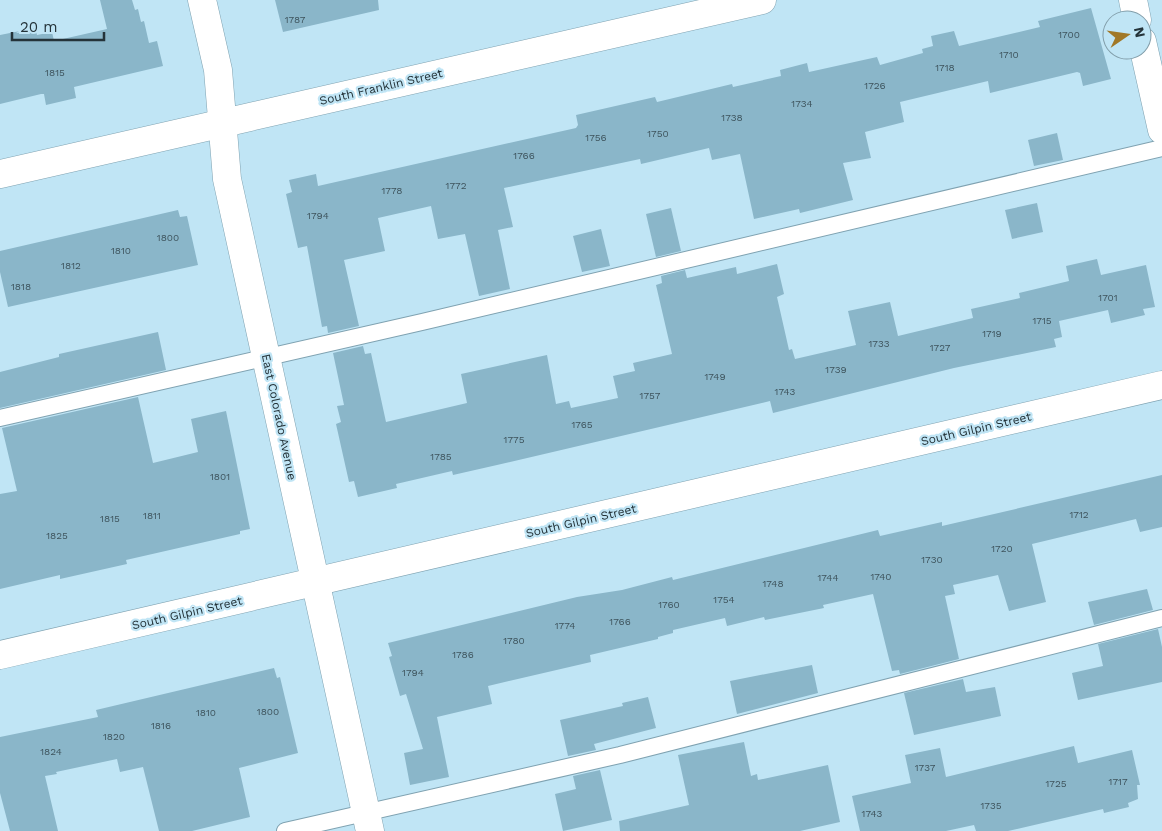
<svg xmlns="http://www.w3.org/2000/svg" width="1162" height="831" viewBox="0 0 1162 831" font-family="'Work Sans',sans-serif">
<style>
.building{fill:#8ab6c9}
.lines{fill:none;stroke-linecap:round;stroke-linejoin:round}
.service-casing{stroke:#7fa2b1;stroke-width:18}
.minor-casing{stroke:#7fa2b1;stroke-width:29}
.tertiary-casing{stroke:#7fa2b1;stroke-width:29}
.service{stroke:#fff;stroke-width:16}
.minor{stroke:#fff;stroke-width:28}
.tertiary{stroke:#fff;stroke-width:28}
.labels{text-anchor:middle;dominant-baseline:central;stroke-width:4.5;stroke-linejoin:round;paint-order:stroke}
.number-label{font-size:10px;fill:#3e545d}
.street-label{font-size:12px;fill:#243339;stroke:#c0e5f5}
</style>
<rect width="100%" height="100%" fill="#c0e5f5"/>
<g class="building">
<polygon points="100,0 132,0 135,10 138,9 141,22 144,21 149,43 157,41 163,66 74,87 76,98 46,105 44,94 41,94 0,104 0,35 35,28 37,35 52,32 54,41 107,29"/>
<polygon points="275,0 378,0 379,10 283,32"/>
<polygon points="1091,8 1111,79 1083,86 1080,73 1077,72 990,93 988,81 900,102 904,122 865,132 871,158 843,163 853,200 800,213 799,209 754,219 740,154 712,160 709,148 641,164 640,159 504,188 513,227 498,230 510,289 479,296 465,234 438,239 431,206 378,218 385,251 344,260 359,326 328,333 327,326 322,327 307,246 298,248 286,194 292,192 289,180 316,174 318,186 576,128 578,125 576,115 655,97 657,102 732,84 733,87 781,76 780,70 807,63 809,72 877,57 880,65 923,53 922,49 933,46 931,36 954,31 959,46 1040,27 1038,21"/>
<polygon points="1057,133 1063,160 1034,166 1028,140"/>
<polygon points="1037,203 1043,232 1012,239 1005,210"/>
<polygon points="671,208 681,251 656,257 646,214"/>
<polygon points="178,210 180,217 187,216 198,265 8,307 0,272 0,251"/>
<polygon points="601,229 610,266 582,272 573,236"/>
<polygon points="1097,259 1101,275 1146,265 1155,307 1143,309 1145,315 1111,323 1108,310 1059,321 1062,337 1054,339 1056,347 954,368 773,413 770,401 497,465 453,475 452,471 396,484 397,488 358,497 354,481 349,482 336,424 341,422 337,406 344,405 333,353 363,346 365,354 371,353 386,422 467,403 461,374 547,355 556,404 569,401 571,408 618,398 613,376 635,371 633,363 672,354 656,285 662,283 661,276 685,270 687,278 736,267 737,274 777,264 784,294 777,297 789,350 792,349 795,359 856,345 848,311 890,302 898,336 973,318 971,309 1020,298 1019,293 1069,281 1066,266"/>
<polygon points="158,332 166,370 0,408 0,372 59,357 59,354"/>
<polygon points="138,397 153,463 198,452 191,419 226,411 250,529 240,531 240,534 126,560 127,564 60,579 60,575 0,589 0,494 17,491 2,428"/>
<polygon points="1162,475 1162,527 1140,532 1136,519 1032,544 1046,602 1009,611 998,575 953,585 955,594 945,596 959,659 900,674 899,670 892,671 873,594 823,605 824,608 765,620 764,617 727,626 725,618 673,630 673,633 658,637 658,639 590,655 591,662 488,686 492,704 437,717 449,777 410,785 404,753 423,749 406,694 400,696 389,657 392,656 388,643 577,597 622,590 672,577 673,580 878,530 880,536 942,522 942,526"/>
<polygon points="1147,589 1153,610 1094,625 1088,602"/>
<polygon points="1158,629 1162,647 1162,682 1078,700 1072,673 1103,666 1098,644"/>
<polygon points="812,665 818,693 737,714 730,681"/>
<polygon points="274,668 277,678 280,677 298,753 239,768 250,817 192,831 159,831 143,767 120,772 117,759 56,772 57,774 45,776 58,831 10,831 0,793 0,737 98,717 96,710"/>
<polygon points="963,679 966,692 995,687 1001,716 914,735 904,693"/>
<polygon points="648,697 656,728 594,744 596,750 568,756 560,720 623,706 622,703"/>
<polygon points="744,742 751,776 757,774 758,780 828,765 840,822 800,831 620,831 619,821 689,805 678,755"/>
<polygon points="1074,746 1078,763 1132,750 1140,785 1137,785 1138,799 1128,803 1129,807 1104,813 1103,809 1008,831 976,831 974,825 946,831 860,831 852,796 911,783 905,755 940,748 946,777"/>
<polygon points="600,770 612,820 563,831 555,794 576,789 573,776"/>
</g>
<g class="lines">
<g class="service-casing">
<g id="service">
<polyline points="0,418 422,322 1162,148"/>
<polyline points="285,831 620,755 1162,618"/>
</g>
</g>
<g class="minor-casing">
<g id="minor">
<polyline points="202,0 218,70 227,179 370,831"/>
<polyline points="1133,0 1137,20"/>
<polyline points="1142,41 1162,130"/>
<polyline points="0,655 1162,385"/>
</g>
</g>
<g class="tertiary-casing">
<polyline id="tertiary" points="0,174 762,0"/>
</g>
<use href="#service" class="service"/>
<use href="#minor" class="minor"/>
<use href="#tertiary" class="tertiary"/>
</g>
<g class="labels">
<g class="number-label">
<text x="295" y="19">1787</text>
<text x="1069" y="34">1700</text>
<text x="1009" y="54">1710</text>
<text x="945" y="67">1718</text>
<text x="55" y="72">1815</text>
<text x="875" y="85">1726</text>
<text x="802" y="103">1734</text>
<text x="732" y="117">1738</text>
<text x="658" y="133">1750</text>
<text x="596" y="137">1756</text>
<text x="524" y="155">1766</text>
<text x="456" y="185">1772</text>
<text x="392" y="190">1778</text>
<text x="318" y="215">1794</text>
<text x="168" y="237">1800</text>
<text x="121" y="250">1810</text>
<text x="71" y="265">1812</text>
<text x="21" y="286">1818</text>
<text x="1108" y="297">1701</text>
<text x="1042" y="320">1715</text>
<text x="992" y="333">1719</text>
<text x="879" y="343">1733</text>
<text x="940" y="347">1727</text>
<text x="836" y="369">1739</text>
<text x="715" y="376">1749</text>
<text x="785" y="391">1743</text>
<text x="650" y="395">1757</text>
<text x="582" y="424">1765</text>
<text x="514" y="439">1775</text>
<text x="441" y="456">1785</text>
<text x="220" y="476">1801</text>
<text x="1079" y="514">1712</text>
<text x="152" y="515">1811</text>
<text x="110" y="518">1815</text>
<text x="57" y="535">1825</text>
<text x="1002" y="548">1720</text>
<text x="932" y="559">1730</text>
<text x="881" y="576">1740</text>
<text x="828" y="577">1744</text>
<text x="773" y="583">1748</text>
<text x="724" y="599">1754</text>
<text x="669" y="604">1760</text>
<text x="620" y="621">1766</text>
<text x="565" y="625">1774</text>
<text x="514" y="640">1780</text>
<text x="463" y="654">1786</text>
<text x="413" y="672">1794</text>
<text x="268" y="711">1800</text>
<text x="206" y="712">1810</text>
<text x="161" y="725">1816</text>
<text x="114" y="736">1820</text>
<text x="51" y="751">1824</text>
<text x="925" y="767">1737</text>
<text x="1118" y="781">1717</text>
<text x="1056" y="783">1725</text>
<text x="991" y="805">1735</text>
<text x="872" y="813">1743</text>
</g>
<g class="street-label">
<text transform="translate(381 87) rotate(-13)">South Franklin Street</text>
<text transform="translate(279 417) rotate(78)">East Colorado Avenue</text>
<text transform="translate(976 429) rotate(-13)">South Gilpin Street</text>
<text transform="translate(581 521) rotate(-13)">South Gilpin Street</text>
<text transform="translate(187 613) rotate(-13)">South Gilpin Street</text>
</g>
</g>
<g transform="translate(1127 35) rotate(77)"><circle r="24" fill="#c0e5f5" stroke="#829eaa"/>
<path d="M0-4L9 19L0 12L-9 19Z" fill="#a17827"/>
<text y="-8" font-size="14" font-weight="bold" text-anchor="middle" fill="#243339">N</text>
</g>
<path d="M12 32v8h92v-8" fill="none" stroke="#243339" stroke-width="2.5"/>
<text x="20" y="32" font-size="15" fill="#243339" stroke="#c0e5f5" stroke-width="4" paint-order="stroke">20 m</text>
</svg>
